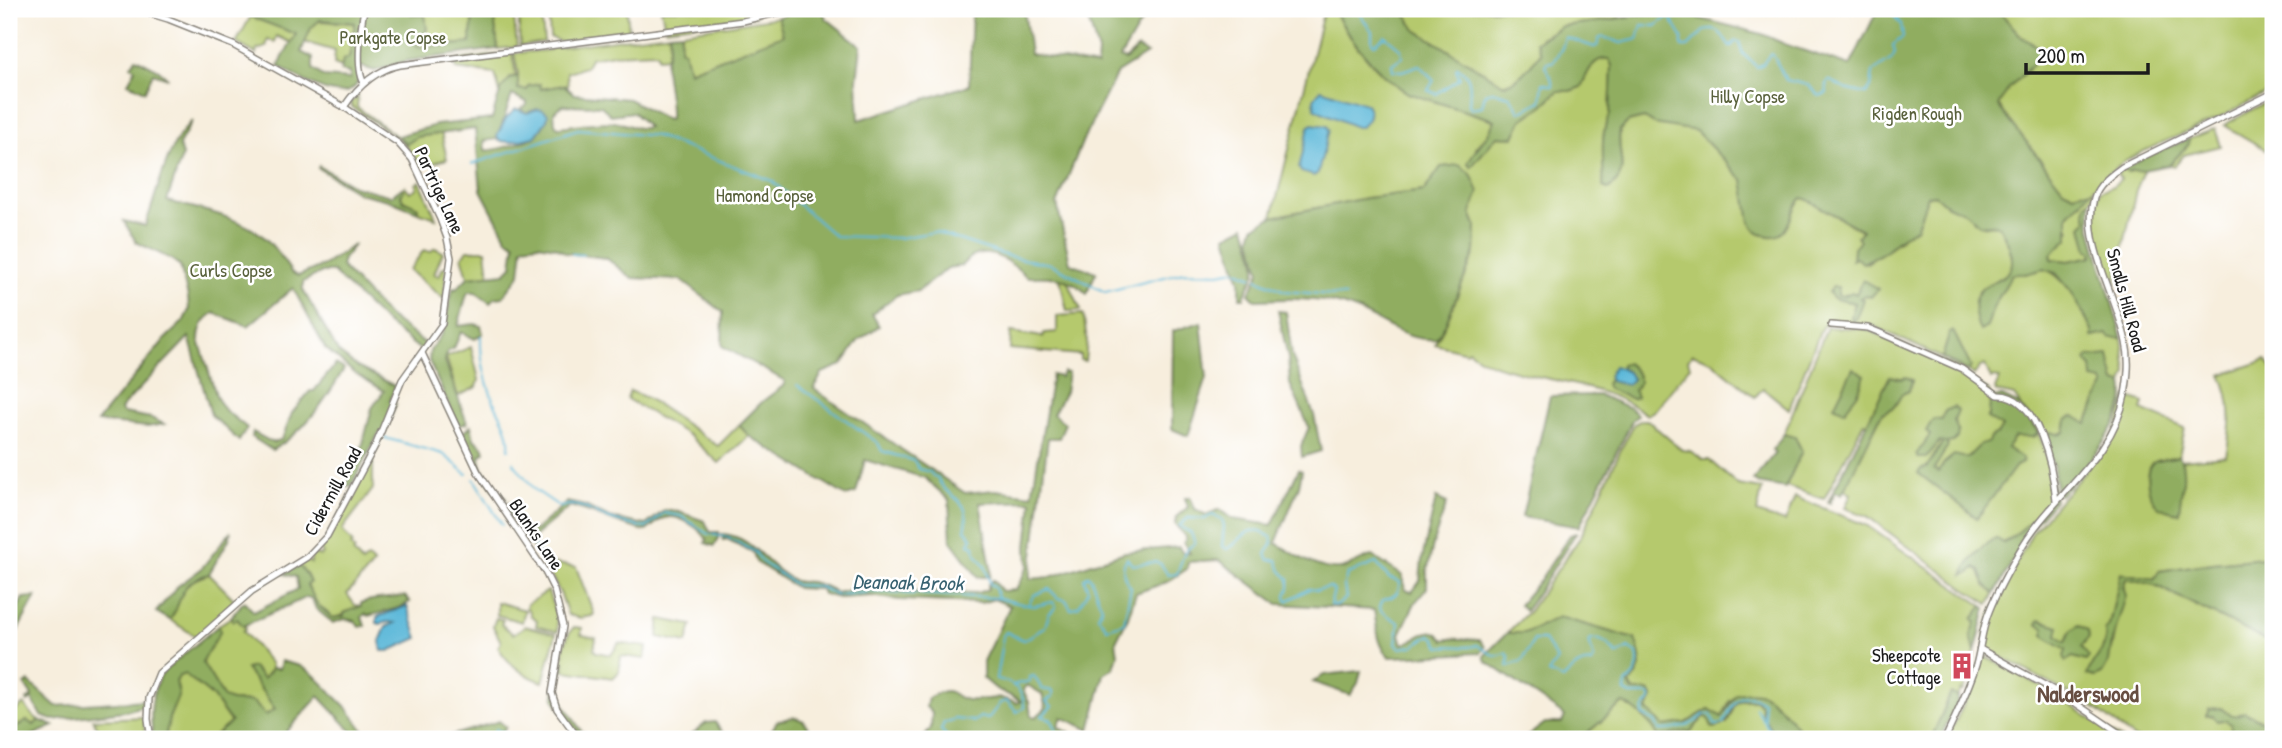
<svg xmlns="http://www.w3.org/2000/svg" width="2282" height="748" viewBox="0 0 2282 748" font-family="'Patrick Hand',sans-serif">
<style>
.green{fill:#b5c96d;stroke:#687244;stroke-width:2}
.forest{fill:#90ad60;stroke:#56643e;stroke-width:2;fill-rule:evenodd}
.water{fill:#5bb8d9;stroke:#3c6a7a;stroke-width:2}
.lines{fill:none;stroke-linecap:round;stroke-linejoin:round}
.stream{stroke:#5bb8d9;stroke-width:2}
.minor-casing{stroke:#8a857c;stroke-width:8}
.minor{stroke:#fff;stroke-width:5}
.labels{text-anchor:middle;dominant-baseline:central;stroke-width:5;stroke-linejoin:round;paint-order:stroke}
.park-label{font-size:19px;fill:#59613c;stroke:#fff}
.street-label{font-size:19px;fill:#1c1c1c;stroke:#fff}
.poi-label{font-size:19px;fill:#1c1c1c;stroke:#fff;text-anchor:end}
.water-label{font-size:21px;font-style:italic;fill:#386271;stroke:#fff}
.quarter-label{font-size:23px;font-weight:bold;fill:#674e42;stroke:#fff}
</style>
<rect width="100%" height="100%" fill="#fff"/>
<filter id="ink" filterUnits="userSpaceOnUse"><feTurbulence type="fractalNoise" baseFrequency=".0143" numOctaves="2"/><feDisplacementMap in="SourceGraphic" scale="14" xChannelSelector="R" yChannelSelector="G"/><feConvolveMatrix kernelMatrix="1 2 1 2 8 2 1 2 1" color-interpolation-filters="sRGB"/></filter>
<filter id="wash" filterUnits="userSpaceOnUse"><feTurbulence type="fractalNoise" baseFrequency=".00686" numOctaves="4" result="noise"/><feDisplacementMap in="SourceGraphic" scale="28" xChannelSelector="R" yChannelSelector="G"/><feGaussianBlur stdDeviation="1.57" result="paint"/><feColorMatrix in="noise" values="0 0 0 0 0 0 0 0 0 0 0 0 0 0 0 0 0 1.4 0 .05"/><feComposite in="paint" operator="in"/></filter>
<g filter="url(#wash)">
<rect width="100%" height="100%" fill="#f7eedd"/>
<g class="green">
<polygon points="412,9 474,9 470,43 430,47 416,46 418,39 427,30 425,16 411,15"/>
<polygon points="493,9 513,9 517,47 498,49"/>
<path d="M 523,9 L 541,9 L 544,42 L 520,46 C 520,34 516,21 523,9 Z"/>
<polygon points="548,9 627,9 629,32 590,38 588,36 584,39 560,42 550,37"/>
<polygon points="661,9 753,9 756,16 665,28"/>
<path d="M 1324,9 L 1333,9 C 1351,42 1375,73 1408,93 L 1494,120 L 1491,131 L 1475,148 L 1497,136 L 1514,137 L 1522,120 L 1541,107 L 1558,91 L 1570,91 L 1581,87 C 1587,74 1593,56 1609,59 L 1612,65 L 1610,115 C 1598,135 1605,164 1604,187 L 1608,189 C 1633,172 1615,155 1620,130 L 1628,122 L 1644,118 L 1696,131 L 1743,180 L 1796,204 L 1802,198 L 1806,199 L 1862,231 L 1856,258 L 1867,263 L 1900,240 L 1928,196 L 1935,195 L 1947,205 L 1967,212 L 1975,222 L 1982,226 L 1992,224 L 1999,226 L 2009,246 L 2016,273 L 2025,274 L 2044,269 C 2064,275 2092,316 2093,337 L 2107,334 L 2122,338 L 2127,373 L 2123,384 L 2115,382 L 2113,374 L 2092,367 L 2104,381 L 2105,386 L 2097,400 L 2087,425 L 2074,417 L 2067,420 L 2065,432 L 2044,438 L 2014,396 L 1996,392 L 1995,389 L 1999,379 L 1994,377 L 1991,379 L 1985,365 L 1980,367 L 1974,375 L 1968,371 L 1950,333 L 1942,358 L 1874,326 L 1829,322 L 1822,327 L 1789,409 L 1763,388 L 1755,397 L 1711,361 L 1692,354 L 1688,360 L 1690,366 L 1655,410 L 1647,415 C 1614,389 1564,383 1523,373 C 1504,368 1483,363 1468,350 L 1466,352 L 1435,344 L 1446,323 L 1475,252 L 1476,225 L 1471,213 L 1479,192 L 1441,168 L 1424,191 L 1366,198 L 1272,217 Z"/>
<path d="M 1402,9 L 1619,9 L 1620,17 L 1604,21 L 1562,26 L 1540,38 L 1541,53 C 1531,64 1519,83 1503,84 L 1416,30 Z"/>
<path d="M 1997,9 L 2273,9 L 2273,88 C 2253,100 2232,112 2210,122 C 2170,141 2121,154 2092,190 L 2095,192 L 2086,211 L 2093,256 L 2069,261 L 2052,259 L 2051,254 L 2070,230 L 2066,220 L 2071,211 L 2082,202 L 2083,191 L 2074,194 L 2063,189 L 1998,105 L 2009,88 L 2045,52 L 2022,37 Z"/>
<polygon points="251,16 296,34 295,39 290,42 277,36 275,42 268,40 266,47 257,50 256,54 236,43"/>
<polygon points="778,17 784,35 688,71 684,50 680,49 681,32"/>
<polygon points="318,21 355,23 349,58 343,59 342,67 334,64 335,51 304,42 311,28"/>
<polygon points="669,33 671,50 668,57 658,58 657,52 614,54 590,58 586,67 567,72 568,89 564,85 540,89 540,84 528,90 518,89 518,73 514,53 550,50 552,48"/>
<polygon points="512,53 516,76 511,77 500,93 495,74 456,69 455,60"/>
<path d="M 358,96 L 357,107 L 406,143 L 417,137 L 441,132 L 447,159 L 420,167 C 407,139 378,125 353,108 L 350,103 Z"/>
<polygon points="2273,98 2273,154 2224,125"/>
<polygon points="2215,129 2221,146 2184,155 2175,166 2169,165 2189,144 2189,139"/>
<path d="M 2145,168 L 2136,191 L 2114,288 C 2105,257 2086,223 2100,191 L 2113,186 L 2121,179 L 2117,174 L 2124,169 L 2129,172 Z"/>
<polygon points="420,181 436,218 418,212 418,207 403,201 401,194 404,191 402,188 405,186 410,192 417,188 416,184"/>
<polygon points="435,248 443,252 434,274 439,276 443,267 446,267 444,299 409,270 424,250 430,252"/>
<polygon points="468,250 486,250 489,275 468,277 462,256"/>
<polygon points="1060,279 1068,281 1081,310 1067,311"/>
<polygon points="1083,314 1087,340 1085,361 1080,360 1080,355 1010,349 1011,332 1043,337 1044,333 1057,332 1057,316"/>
<polygon points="1827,327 1866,329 1962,370 1972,379 1971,381 1989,391 1990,395 1995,398 2002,397 2034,426 2042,442 2052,480 2047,503 2025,528 2004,543 1983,546 1968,566 1980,570 1982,578 1995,594 1989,604 1965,589 1867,516 1845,508 1851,494 1844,490 1882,413 1894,407 1902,394 1909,391 1912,380 1890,376 1867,423 1864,422 1824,499 1786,486 1802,451 1795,437 1784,434"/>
<polygon points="471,347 479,380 477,387 458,396 446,357"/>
<path d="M 2266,360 L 2273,370 L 2273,557 L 2213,563 L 2159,571 L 2154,579 L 2122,573 L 2102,651 L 2088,675 L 2096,677 L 2112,650 L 2126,578 L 2155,585 L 2273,644 L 2273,739 L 2135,739 L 2095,708 L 1987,649 C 1981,638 1989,617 1995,606 L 1999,606 L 1998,600 L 2032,533 L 2107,446 L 2115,433 L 2127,397 L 2144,403 L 2142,410 L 2185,428 L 2179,456 L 2156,460 L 2148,476 L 2149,490 L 2183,475 L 2182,460 L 2226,456 C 2231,428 2234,400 2221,375 Z"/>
<polygon points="630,391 647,398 718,446 739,425 749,436 719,463 688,435 627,399"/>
<polygon points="1642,420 1647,420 1682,450 1690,451 1704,460 1709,460 1738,485 1762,489 1757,513 1785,522 1795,497 1866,525 1983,606 1973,619 1977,622 1975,653 1964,691 1961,690 1958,697 1952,694 1931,739 1807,739 1774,702 1761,693 1730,700 1722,717 1709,709 1686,723 1664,726 1651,714 1629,683 1635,639 1559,617 1525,633 1507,633 1529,611 1581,536 1622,447 1634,424"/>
<path d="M 371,460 L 373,462 L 373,489 L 342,530 L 353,544 L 351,546 L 355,550 L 353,552 L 362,563 L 368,558 L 374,564 L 347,594 L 355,605 L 362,606 L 344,613 L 344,615 L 333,618 L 318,605 L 306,585 L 310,583 C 307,575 305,570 298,566 L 307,561 L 311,563 L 311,557 L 314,554 L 321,556 L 323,554 L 320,549 L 332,532 L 348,499 Z"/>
<polygon points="544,562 576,567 594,614 592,616 580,618 568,615 561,595"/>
<path d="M 209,574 L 235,600 C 222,614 212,623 197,637 L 170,620 C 185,596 177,583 209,574 Z"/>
<polygon points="548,591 556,615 558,632 536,626 537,620 530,615 530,612 526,607 527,604"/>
<polygon points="497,602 525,610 522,622 497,615"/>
<path d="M 231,617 L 234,621 L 237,618 L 246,628 L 243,631 L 271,664 L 271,672 L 263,679 L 247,669 L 275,709 L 265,715 L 253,702 L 231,701 L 224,698 L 203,664 C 204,650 220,640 219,625 Z"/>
<path d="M 496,618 L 503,620 L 501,624 L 513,634 L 525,626 L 556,634 L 543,682 C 523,675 509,665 498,647 L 501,642 L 493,626 Z"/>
<polygon points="660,619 692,625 687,643 658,637"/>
<polygon points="574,627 582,628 581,635 596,638 594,649 596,652 611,655 619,643 647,647 645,659 621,656 619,672 613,678 564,671 564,660 561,659 565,653 562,652 569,633"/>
<polygon points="1983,655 2051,692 2121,739 1947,739 1969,693"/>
<polygon points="185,674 212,696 231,723 211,739 165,739 169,718 179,694 176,682 179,676"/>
<path d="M 1741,700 L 1756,700 L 1761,706 L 1762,716 L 1777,739 L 1580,739 L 1623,703 C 1633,706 1656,727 1659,736 L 1691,731 L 1705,716 L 1727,723 L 1736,702 Z"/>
<polygon points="24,704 33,716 39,720 34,725 27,721 9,731 9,713 13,713"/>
<polygon points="144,717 145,739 102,739 93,719"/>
</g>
<g class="forest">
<path d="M 239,9 L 412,9 L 412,15 L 425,15 L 427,30 L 418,39 L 416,46 L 427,47 L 470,43 L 474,9 L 493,9 L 498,49 L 406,61 L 375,71 L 359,66 C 359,70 360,78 358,82 C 345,110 295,75 278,66 L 296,34 L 256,19 ZM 320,20 L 355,23 L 349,58 L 343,59 L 341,71 L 350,73 L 350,79 L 324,77 L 313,69 L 313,58 L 301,52 L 311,28 Z"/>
<path d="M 800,9 L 822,9 L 826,18 L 861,46 L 857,80 L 859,120 L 969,85 L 972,9 L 1024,9 L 1030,54 L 1097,66 L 1098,52 L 1085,9 L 1149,9 L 1120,58 L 1125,60 L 1138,48 L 1147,54 L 1117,73 L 1083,140 L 1057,204 L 1070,263 L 1096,272 L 1087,294 C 1068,275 1053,276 1027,277 C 1008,259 982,241 961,266 L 948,268 L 918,291 L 897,295 L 872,314 L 879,326 L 858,341 L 842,365 L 822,373 L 814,389 L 965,493 L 995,490 L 1032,495 L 1052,375 L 1061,377 L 1063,372 L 1068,373 L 1065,392 L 1053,414 L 1065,423 L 1059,438 L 1048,438 L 1030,579 L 1050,577 L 1125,552 L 1179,547 L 1182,552 L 1190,553 L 1184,543 L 1186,538 L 1175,524 L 1176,517 L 1188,507 L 1185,498 L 1190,497 L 1195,509 L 1206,515 L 1220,509 L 1233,519 L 1272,525 L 1299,469 L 1302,471 L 1299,486 L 1276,543 C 1292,553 1320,572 1340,569 C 1350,568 1361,558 1372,556 L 1402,575 L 1405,590 L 1412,592 L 1420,581 L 1422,559 L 1436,498 L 1447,503 L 1434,540 L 1427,572 L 1427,588 L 1415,603 L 1400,634 L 1403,644 C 1420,639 1431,621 1444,640 C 1456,637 1467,640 1480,640 L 1485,647 L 1481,653 L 1390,657 C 1377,647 1377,626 1374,610 L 1278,604 L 1219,560 L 1188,562 L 1187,569 L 1167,582 L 1136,593 L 1128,617 L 1116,641 L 1118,655 L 1114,668 L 1104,674 L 1090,730 L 1062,717 L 1058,727 L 1080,739 L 923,739 L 931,728 L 932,713 L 926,707 L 928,698 C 956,682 948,698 968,700 C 991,702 991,693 1017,703 L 1021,701 L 996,689 L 983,678 L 983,661 L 1010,606 L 994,599 L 981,603 L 900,600 L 870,596 L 839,598 L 823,594 L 821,589 L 797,588 L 756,562 L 753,552 L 727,539 L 723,540 L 722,534 C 753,535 767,569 795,581 C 800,583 806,581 811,582 C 821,584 829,588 837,593 C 850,588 877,587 890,591 L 978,593 L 988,589 L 988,584 L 993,580 L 1002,591 L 1016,590 L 1028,566 L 1027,547 L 1032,501 L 980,503 L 991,568 L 990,577 L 978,577 L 951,541 L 949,500 L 925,478 L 865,460 L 856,493 L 846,496 L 749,436 L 739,425 L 763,401 L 783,386 L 785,381 L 722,346 L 723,312 L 681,280 L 632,278 L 606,258 L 566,253 L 556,247 L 538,244 L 523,246 L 520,274 L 503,297 L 495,298 L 490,303 L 475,292 L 468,292 C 466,295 460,320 458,326 L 475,324 L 481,326 L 483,333 L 475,339 L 461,332 L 454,348 L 447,352 L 445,361 L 467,423 L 458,426 L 429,361 L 430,351 L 443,332 L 453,288 L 456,289 L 468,277 L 505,273 L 512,266 L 515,243 L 507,239 L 481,190 L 475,129 L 417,137 L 407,144 L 398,136 L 436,125 L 492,119 C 497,104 499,79 518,76 L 518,89 L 527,90 L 528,86 L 540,84 L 541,89 L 564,85 L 574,94 L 629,99 L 667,120 L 670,119 C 671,101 666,84 665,66 C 665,54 672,49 669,33 L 681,32 L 680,49 L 684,50 L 689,71 L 783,35 L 778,17 ZM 512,95 L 527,102 L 527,105 L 520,109 L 527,113 L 537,109 L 547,120 C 543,125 541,131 536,135 C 530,140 493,152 485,150 L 484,141 L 497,139 ZM 563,105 L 601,106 L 611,115 L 633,112 L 648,127 C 638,131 627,123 615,122 C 595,121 577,125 558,127 L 555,124 L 554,112 ZM 1027,685 L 1042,694 L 1046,708 L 1036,717 L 1031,716 L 1029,702 L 1023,690 Z"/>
<path d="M 1333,9 L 1402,9 L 1416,30 L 1503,84 C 1519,83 1531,64 1541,53 L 1536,42 L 1562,26 L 1604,21 L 1666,10 L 1762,34 L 1787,45 L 1850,66 L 1878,9 L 1997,9 L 2022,37 L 2045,52 L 2009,88 L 1998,106 L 2063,189 L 2074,194 L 2092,190 L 2068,215 L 2068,239 L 2051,254 L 2052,259 L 2069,261 L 2093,256 L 2092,251 L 2088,250 L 2082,226 L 2087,221 L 2085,211 L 2087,203 L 2091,201 L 2091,228 L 2122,338 L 2111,338 L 2107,334 L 2092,337 L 2092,330 L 2071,291 L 2056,273 L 2044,269 L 2025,274 L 2012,274 L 1993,308 L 1987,327 L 1980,331 C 1957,273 2011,289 2012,262 C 2013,250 2004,236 1999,226 L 1992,224 L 1979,225 L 1967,213 L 1947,205 L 1935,195 L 1928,196 L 1916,229 L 1905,234 L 1881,254 L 1863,263 L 1856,258 L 1852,260 L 1853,249 L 1860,240 L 1857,236 L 1862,230 L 1806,199 L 1802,198 C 1787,211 1793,247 1758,233 L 1750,222 L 1743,180 L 1696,131 L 1654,124 L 1644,118 L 1628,122 L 1620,130 C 1615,155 1633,172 1608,189 L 1603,187 C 1605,164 1598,135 1610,115 L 1612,66 L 1609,59 C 1593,56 1587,74 1581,87 L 1570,91 L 1558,91 L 1541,107 L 1522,120 L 1514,137 L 1497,136 L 1471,167 L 1468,163 C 1475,147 1490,137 1494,120 L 1408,93 C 1375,73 1352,42 1333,9 Z"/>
<polygon points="136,58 159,70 168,78 153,73 145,91 128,83 135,69 131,66"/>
<path d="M 192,121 L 179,145 L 182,156 L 167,201 C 197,209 242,217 265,238 C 276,248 284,262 292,273 L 298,276 L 324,265 L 355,244 L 343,259 L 341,266 L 388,316 L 427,345 L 422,351 L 385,322 L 333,272 L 322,272 L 303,282 L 303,290 L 339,353 L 357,367 L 395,386 L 390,401 L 396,404 L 384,434 L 379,433 L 351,486 L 346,486 L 363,443 L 372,408 L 384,391 L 353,372 L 325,348 L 293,288 L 248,326 L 214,313 C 204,319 199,328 199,340 L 217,398 L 225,410 L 247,428 L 239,441 L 211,415 L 189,337 L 120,409 L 123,413 L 151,418 L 164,424 L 148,427 L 97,422 L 165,339 L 183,322 L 189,310 L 188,297 L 180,266 L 171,259 L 136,242 L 124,221 L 145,226 C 157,195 167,142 192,121 Z"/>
<polygon points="2189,139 2189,144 2169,165 2138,171 2132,170 2128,172 2124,169 2149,155"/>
<path d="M 1459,165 L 1471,174 L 1479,192 L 1471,213 L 1476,225 L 1475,252 L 1446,323 L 1436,339 C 1406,342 1382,321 1356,310 C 1325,296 1287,299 1255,300 L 1249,294 L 1260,271 L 1251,238 L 1254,227 L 1272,217 L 1366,198 L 1424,191 L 1441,167 Z"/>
<polygon points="319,166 354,186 391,196 402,188 404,191 401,195 403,200 418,207 418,212 388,200 359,193 318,168"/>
<path d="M 1245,226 C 1248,238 1258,258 1256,271 C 1254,280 1246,288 1244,298 L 1240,298 L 1240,281 L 1226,236 Z"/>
<polygon points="1863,280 1878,289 1871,297 1865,295 1860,298 1863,300 1853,325 1851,317 1855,303 1835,299 1828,292 1833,287 1838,287 1838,295 1843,296 1852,292 1856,294"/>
<polygon points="1278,311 1286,312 1292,356 1314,415 1321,451 1302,457 1301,446 1309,427 1290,384 1288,358"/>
<polygon points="1201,322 1207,378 1188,436 1172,429 1173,331"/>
<polygon points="1953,331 1971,367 1968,371 1942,358 1950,332"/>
<path d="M 2109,355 L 2115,382 L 2123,384 C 2131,420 2082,470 2060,495 L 2057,494 L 2053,465 L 2044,438 L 2051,432 L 2060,435 L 2065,432 L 2067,420 L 2074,416 L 2087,424 L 2097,400 L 2105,386 L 2103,381 L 2093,379 L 2092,367 L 2086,361 L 2088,357 Z"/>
<path d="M 1627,363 C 1636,370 1645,381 1634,390 L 1637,397 L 1632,399 L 1608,389 L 1606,384 L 1609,379 L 1610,381 L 1632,379 L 1628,372 L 1620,368 L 1621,365 Z"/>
<path d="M 336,364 L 344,369 C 326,400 304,433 272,450 L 252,437 L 253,432 L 273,443 L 282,439 L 292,413 L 310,391 L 314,391 Z"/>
<polygon points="1853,368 1865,375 1858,393 1844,411 1834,406"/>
<polygon points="1890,376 1900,379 1906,377 1912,380 1909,391 1902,394 1894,407 1882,413 1842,494 1835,492 1830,503 1828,502"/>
<polygon points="1599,395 1630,408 1638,415 1632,421 1579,527 1522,517 1550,396"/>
<polygon points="2002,397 2019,405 2038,433 2034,437 2015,437 2007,448 2023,459 2022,463 2016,466 1977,518 1918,473 1921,469 1926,468 1943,442 1940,441 1926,458 1918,458 1916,455 1930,435 1926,431 1933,419 1942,420 1945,411 1954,407 1958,411 1954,421 1958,431 1957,438 1953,442 1946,443 1948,446 1934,469 1938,472 1944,463 1954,455 1967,458 1980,445 1987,443 1991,437 1998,434 2002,427 1987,418 1989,415 1990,402 1995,398"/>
<path d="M 471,426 L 474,439 L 484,448 L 485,452 L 480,456 C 480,474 496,485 506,499 L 503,502 L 484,477 L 463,432 Z"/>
<polygon points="1784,434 1795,437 1802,451 1785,488 1757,483 1753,480 1775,453 1772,450"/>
<path d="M 2179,456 C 2188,471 2180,496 2179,513 C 2172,512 2163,510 2158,506 C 2148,497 2143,473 2152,463 C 2157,458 2171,459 2179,456 Z"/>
<path d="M 2048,479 L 2052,484 L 2054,501 L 2030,529 L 1995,594 L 1985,585 L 1980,570 L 1975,567 L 1970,573 L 1963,575 C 1970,559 1980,547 1995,538 L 2004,543 C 2017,533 2046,513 2049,496 C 2050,491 2048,484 2048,479 Z"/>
<path d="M 509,502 L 510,510 L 525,531 L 535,530 L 567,502 L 585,506 L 609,518 L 646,525 L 665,510 L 679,512 L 705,521 L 710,532 L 719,532 L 719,538 L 714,546 L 705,543 L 707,540 C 701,529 678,513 665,518 C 658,520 652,527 646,531 C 619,526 596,512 570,506 L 531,539 L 537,551 L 535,551 L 504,508 Z"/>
<path d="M 231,531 L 229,539 L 209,574 C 176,583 186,596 170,620 L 156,612 L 178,586 L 201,569 Z"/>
<polygon points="1576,533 1531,603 1525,611 1519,605 1540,580 1570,535"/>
<path d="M 2273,557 L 2273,644 L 2155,585 L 2126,578 L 2123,587 L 2126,596 L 2112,641 L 2109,662 L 2102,674 L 2096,677 L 2087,675 C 2092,659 2109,650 2105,630 L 2109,625 L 2121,573 L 2154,579 L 2159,571 L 2213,563 Z"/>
<path d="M 298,566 C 305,570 307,576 310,583 L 307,585 L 318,605 L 333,618 L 344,616 L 344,613 L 361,606 L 361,603 C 375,597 390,599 405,596 L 410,602 L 399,608 L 368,616 L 365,614 L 362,617 L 365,626 L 359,627 L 355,621 L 345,619 L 333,623 L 316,609 L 312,599 L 307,597 L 243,626 L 237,619 L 234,621 L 231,617 L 244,601 L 254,612 L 298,589 L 296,577 L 284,574 Z"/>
<polygon points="36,597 9,646 9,624 23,598"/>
<polygon points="1983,606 1986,608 1975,653 1971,635 1976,622 1973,619"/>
<path d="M 1559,617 L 1635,639 C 1642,658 1645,669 1629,684 L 1633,691 L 1649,691 L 1653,698 L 1647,710 L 1664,726 L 1686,723 L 1709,709 L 1722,717 L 1736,694 C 1743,693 1751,691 1759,693 C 1775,697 1796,726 1807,739 L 1790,739 L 1787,734 L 1777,739 L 1762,715 L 1761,706 L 1756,700 C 1751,700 1743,698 1739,701 C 1726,708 1736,726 1712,728 L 1709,719 L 1705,716 L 1691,731 L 1658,737 C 1656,727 1632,706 1623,703 L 1580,739 L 1524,739 L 1545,723 L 1562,723 L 1565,716 L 1486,661 L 1484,656 L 1507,633 L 1525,633 Z"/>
<polygon points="2039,620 2059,626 2057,635 2066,642 2071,631 2078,625 2088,631 2089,637 2081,647 2089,657 2086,661 2073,657 2066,661 2064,656 2066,649 2044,636 2044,628 2037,624"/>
<path d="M 219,625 L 220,632 L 202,662 L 224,698 L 231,701 L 253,702 L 266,715 L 275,709 L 246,669 L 253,667 L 263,679 L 272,668 L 279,669 L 281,661 L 300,666 L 313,674 L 348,709 L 370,739 L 359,739 L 319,696 L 287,731 L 286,739 L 211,739 L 231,722 L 212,696 L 185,674 L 179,676 L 176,682 L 179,694 L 169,718 L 165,739 L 153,739 C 150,714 149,692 164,671 Z"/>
<polygon points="561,659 564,660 564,665 557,694 582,732 597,739 586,739 572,727 555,700 554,691"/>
<polygon points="1361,671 1358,683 1350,695 1313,682 1324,675"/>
<polygon points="29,682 56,706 145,700 144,706 125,711 52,720 41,716 32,699 28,702 27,700 32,696 25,685"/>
<polygon points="1951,693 1958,697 1956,707 1940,739 1931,739"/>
<path d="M 2221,708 C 2229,715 2234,718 2244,712 L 2263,721 L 2266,718 L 2272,720 L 2272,725 L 2265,733 L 2260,733 L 2257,739 L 2248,739 L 2244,736 L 2241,739 L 2230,739 L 2231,724 L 2226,721 L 2217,721 L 2213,716 L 2206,716 L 2209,709 Z"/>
<polygon points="794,717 804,721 814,739 767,739 777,721"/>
<polygon points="39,720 54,726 24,739 9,739 9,731 27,721 34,725"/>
<polygon points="499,721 506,727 500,735 440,739"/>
<polygon points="715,722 727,739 687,739 706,723"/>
</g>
<g class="water">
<path d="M 1321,89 L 1366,104 C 1372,113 1369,121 1361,127 L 1356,127 L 1315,109 L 1314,99 Z"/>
<path d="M 516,109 L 527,113 C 535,110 541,106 548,114 L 547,120 L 535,137 L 510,142 L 499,141 L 497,136 L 506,118 Z"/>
<polygon points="1312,124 1327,126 1329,130 1318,173 1314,176 1301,172 1299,168 1309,127"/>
<polygon points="1614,366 1628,372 1632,379 1627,385 1610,381 1608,376"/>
<polygon points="407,606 418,638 389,651 382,651 380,641 386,627 395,623 388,622 380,624 377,623 377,617"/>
</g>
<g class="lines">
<g class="stream">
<path d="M 1359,9 L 1359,13 L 1372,31 L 1372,43 L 1375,44 L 1385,36 L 1401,49 L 1402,57 L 1392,64 L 1393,70 L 1402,71 L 1419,65 L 1434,80 L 1428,90 L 1436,94 L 1460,78 L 1456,69 L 1457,67 C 1473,76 1470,88 1469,105 L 1471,108 L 1482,106 L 1485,94 L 1492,91 L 1510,96 L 1520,112 L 1541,101 L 1543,83 L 1553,86 L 1551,77 L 1545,66 L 1547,62 L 1553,62 L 1562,48 L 1565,37 L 1594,47 L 1597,46 L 1599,39 L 1603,37 L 1621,43 L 1638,39 L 1642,25 L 1656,26 L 1669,16 L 1682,37 L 1682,47 L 1688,47 L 1704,31 C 1722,27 1721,36 1730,47 L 1736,41 L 1739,42 L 1743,54 L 1757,67 L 1763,64 L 1770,54 L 1773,55 L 1786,80 L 1808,85 L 1819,96 L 1827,93 L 1826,84 L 1829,80 L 1845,89 L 1866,94 L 1871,87 L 1873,72 L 1892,59 L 1895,53 L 1893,45 L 1903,37 L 1901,24 L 1888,9"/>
<polyline points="472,164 578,129 656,136 772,181 835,236 899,238 935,232 1011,257 1051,264 1105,292 1184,272 1219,273 1235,270 1253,277"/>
<polyline points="572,254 583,255"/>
<polyline points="1257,279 1285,291 1346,296"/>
<path d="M 481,336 C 480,358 486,382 494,402 C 501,417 511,431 509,449"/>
<path d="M 797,385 L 878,443 L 882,451 L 914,461 L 919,469 L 930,472 L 933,476 L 938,478 C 943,498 974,496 965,530 L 972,537 L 969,544 L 974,546 L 976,554 L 985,566 L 990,584 L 995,588 L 998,598"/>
<polyline points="385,438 443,454 467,474"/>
<path d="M 513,462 L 535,490 L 560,507 C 577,500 591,512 607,518 C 619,523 633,525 646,528 L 664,513 L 681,516 L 708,534 L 728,537 L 755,552 L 762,562 L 796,585 L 818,586 L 836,595 L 872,592 L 998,598 C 1003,600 1031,606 1034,606 C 1040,605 1046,603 1053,602 L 1056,607 L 1049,614 L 1045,627 C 1036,630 1032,637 1023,640 L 1006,632 L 1003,636 L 996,679 C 1012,681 1025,691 1024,708 L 1017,712 L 1007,701 L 1000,703 L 988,719 L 980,717 L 973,722 L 973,721 L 955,719 L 944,723 L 941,730 L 949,739"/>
<polyline points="474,479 502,525"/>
<polyline points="510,508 543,559"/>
<path d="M 1028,605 L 1034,595 L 1049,589 L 1058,598 L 1066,600 L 1071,609 L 1079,606 L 1088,590 L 1084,578 L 1089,575 C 1095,586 1097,597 1102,607 L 1098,616 L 1107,628 L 1124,623 L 1131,587 C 1124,580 1120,568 1127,558 L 1132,565 L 1154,562 L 1161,564 L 1168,575 L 1177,574 L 1185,551 L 1195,543 L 1191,533 L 1179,526 L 1188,518 L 1205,519 L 1212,515 L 1222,519 L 1224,526 L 1222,546 L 1227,549 C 1246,540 1243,521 1271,537 L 1273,543 L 1266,554 L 1269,560 L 1277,560 L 1281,571 L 1289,579 L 1289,588 L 1286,595 L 1287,601 L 1309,589 L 1317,590 L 1330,587 L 1334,591 L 1330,605 L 1338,605 L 1346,598 L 1344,585 L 1347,574 L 1376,563 L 1389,578 L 1400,582 C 1399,594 1394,597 1383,600 L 1380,606 L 1381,611 L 1399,623 L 1396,643 L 1400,648 L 1413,646 L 1430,635 L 1435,638 L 1440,647 C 1454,644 1465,650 1477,645 L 1495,656 L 1506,653 L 1509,656 L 1508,666 L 1522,661 L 1534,640 L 1544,640 L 1557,660 L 1548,673 L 1563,679 C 1571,671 1580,660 1592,663 L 1594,659 L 1589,641 C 1602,636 1609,645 1617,655 L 1628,648 L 1637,654 C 1640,667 1636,675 1626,683 L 1625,692 L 1631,695 L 1649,695 L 1651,700 L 1644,708 L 1643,715 L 1655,722 L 1659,730 C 1678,731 1692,726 1705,714 L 1711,714 L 1715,725 L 1723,724 C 1731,706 1739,686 1763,702 L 1765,724"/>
<polyline points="1013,685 1030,681 1030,677 1034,676 1042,689 1053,691 1053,696 1046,701 1052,706 1042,716 1051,719 1056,729 1054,739"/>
<polyline points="1755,707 1763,720"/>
<polyline points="1766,725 1774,739"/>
<polyline points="490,739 496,729 512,739"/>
<polyline points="699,739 704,734 716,739"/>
<polyline points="776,739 782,733 800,739"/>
</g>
</g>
</g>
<g filter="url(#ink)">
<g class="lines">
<g class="minor-casing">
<g id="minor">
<polyline points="135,9 168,19 233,45 344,107 398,143 412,159 440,219 447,238 451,258 442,324 402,380 376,444 327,536 307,557 252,591 159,673 149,698 148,719 151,739"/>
<path d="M 364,83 C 355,68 361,26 364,9"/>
<path d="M 344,107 C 358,86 375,70 400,65 L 743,21 L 794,9"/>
<path d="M 1831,325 L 1868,328 L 1878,332 L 1962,369 L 1998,395 C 2039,394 2053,470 2056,501"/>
<polyline points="422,353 478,472 544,570 554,590 563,626 552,693 557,709 579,739"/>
<polyline points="1980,649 2068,698 2128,739"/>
<path d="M 1945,739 C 1956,715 1968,691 1976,665 C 1981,647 1982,627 1990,609 C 1998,589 2009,570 2019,552 C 2049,497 2113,460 2125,395 C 2128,377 2130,360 2126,342 C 2118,299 2081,242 2094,198 C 2098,184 2111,175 2122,167 L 2273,93"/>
</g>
</g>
<use href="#minor" class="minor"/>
</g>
</g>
<defs>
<g id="building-bare" transform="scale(2.1)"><path d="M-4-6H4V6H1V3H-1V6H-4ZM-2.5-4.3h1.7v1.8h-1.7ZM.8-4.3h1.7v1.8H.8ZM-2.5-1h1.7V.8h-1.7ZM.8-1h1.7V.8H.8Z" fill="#d1495b" stroke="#fff" stroke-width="2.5" paint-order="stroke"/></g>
</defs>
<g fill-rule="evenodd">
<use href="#building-bare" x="1962" y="666"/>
</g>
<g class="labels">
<g class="park-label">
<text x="393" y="37">Parkgate Copse</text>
<text x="1748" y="96">Hilly Copse</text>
<text x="1917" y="113">Rigden Rough</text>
<text x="765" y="195">Hamond Copse</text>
<text x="231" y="270">Curls Copse</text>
</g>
<g class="street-label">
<text transform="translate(440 190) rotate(65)">Partrige Lane</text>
<text transform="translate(2127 300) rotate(75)">Smalls Hill Road</text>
<text transform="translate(332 491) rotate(-61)">Cidermill Road</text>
<text transform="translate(537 534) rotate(56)">Blanks Lane</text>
</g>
<g class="poi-label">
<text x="1941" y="655">Sheepcote<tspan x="1941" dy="22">Cottage</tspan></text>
</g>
<g class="water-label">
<text transform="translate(908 582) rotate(1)">Deanoak Brook</text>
</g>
<g class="quarter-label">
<text x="2088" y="693">Nalderswood</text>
</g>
</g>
<rect width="2282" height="748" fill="none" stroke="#fff" stroke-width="35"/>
<path d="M2026 63v10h122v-10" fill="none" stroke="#1c1c1c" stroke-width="3.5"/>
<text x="2037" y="63" font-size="21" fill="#1c1c1c" stroke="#ffffff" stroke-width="5" paint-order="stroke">200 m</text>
</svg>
